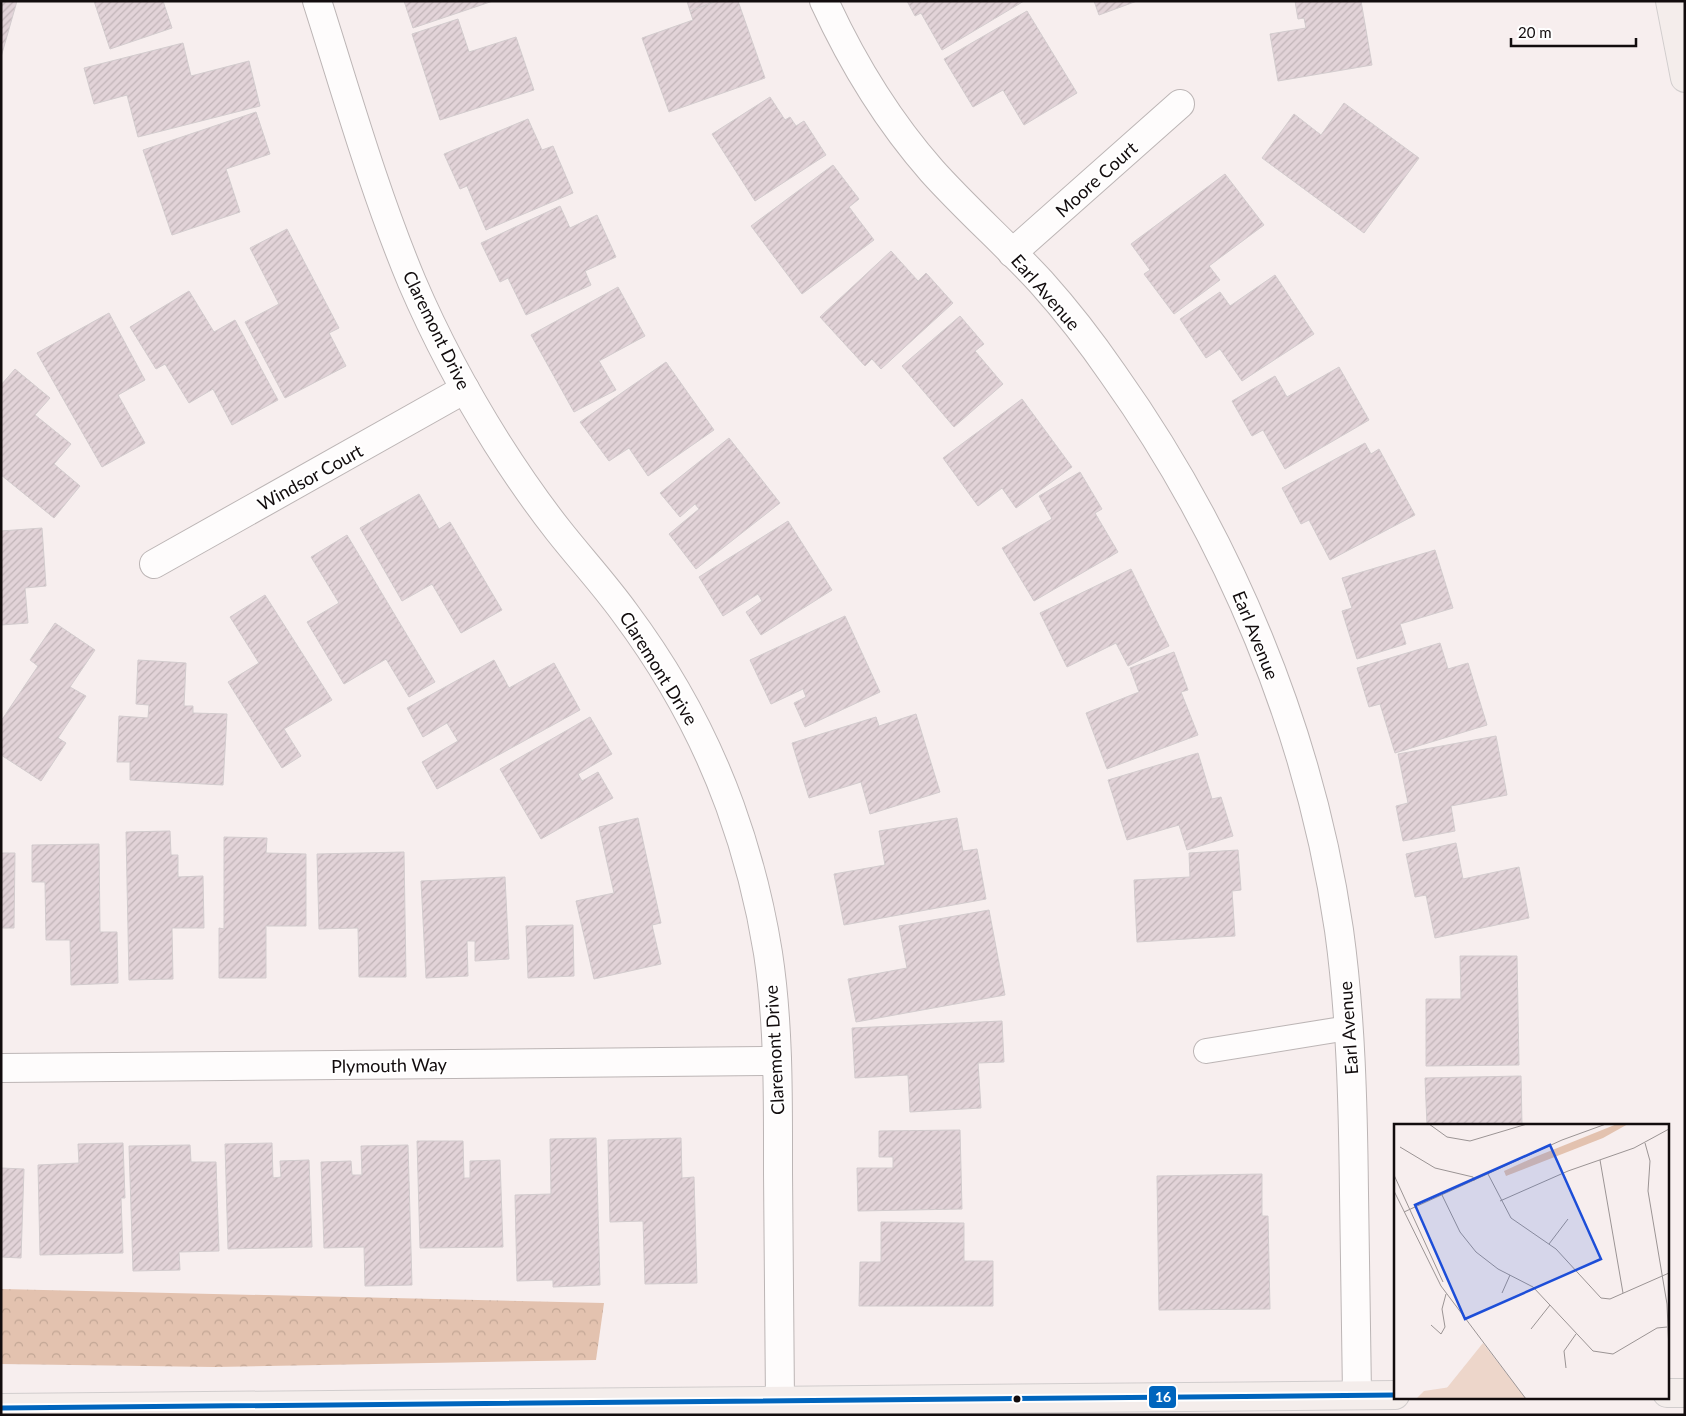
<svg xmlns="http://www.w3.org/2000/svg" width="1686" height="1416" viewBox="0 0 1686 1416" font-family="Lato,sans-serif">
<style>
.forest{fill:url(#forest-crowns)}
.building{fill:url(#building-hatch);stroke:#d3ccce}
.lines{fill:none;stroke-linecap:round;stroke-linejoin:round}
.lane-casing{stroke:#bcb5b5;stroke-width:26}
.street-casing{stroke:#bcb5b5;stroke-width:30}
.primary-casing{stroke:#d1cdcd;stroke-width:30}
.lane{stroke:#fefcfc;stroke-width:24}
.street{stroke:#fefcfc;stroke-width:28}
.primary{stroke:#f4edeb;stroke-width:28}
.bus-1-casing{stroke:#fff;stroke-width:9}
.bus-1{stroke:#0065bd;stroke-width:5}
.bus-dot{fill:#120c0d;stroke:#fff;stroke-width:2}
.labels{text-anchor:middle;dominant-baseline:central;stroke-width:4;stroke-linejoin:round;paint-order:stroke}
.street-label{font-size:18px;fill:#120c0d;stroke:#fff}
.inset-road{fill:none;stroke:#9b9494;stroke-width:1}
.view{fill:#1d4ed8;fill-opacity:0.15;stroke:#1d4ed8;stroke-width:2.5}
.inset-edge{fill:none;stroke:#120c0d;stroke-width:2.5}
.line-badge{stroke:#fff;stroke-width:2}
.badge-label{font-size:14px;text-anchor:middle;font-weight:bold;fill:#fff}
</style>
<defs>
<pattern id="forest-crowns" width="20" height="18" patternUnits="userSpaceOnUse" patternTransform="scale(1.25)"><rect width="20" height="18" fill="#e3c2af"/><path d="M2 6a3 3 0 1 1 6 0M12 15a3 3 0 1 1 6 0" fill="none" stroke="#c2a695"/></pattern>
<pattern id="building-hatch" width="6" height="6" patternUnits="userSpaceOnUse" patternTransform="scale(1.25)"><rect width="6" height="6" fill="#e2d3d8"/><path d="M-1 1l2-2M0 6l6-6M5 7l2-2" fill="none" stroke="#c1b4b8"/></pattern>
</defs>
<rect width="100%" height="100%" fill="#f7eeee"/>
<polygon class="forest" points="1,1289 604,1303 596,1360 215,1367 1,1364"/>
<g class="building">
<polygon points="1,1 17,1 1,57"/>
<polygon points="94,1 163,1 172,28 110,49"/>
<polygon points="404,1 493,1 413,28"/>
<polygon points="687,1 717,1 690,11"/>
<polygon points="717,1 738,1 765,78 669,112 642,38 693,20 690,11"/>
<polygon points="907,1 1024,1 942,50 921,13 915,16"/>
<polygon points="1094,1 1137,1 1099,15"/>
<polygon points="1295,1 1361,1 1372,65 1278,81 1270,34 1306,28 1304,18 1298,19"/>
<polygon points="1027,11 1077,93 1024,125 1003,90 973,107 944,59"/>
<polygon points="458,19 469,52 516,37 534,90 440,120 412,34"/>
<polygon points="183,43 191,76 249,61 260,106 138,137 127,95 94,104 84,68"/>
<polygon points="770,97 785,120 790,117 796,126 804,121 826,155 755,201 712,134"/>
<polygon points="1344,103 1419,158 1364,233 1262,158 1294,114 1321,135"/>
<polygon points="256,112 270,154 226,169 240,212 172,235 143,150"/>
<polygon points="528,119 542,150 553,146 573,193 486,230 467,186 460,189 444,154"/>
<polygon points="833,165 859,199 849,207 874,240 802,294 751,226"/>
<polygon points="1225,174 1264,225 1209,266 1220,280 1174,314 1144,274 1150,270 1131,244"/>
<polygon points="560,206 570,228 597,215 616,257 585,271 591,285 526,315 508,278 500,282 481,243"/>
<polygon points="287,229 339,328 329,333 346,366 285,398 245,322 279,304 250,248"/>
<polygon points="891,251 918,281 926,273 953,303 881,369 872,359 865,366 820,317"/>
<polygon points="1275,275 1314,334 1242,381 1220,349 1206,358 1180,319 1220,292 1230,306"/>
<polygon points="618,287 645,336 599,361 616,390 574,412 531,335"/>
<polygon points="189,291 214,332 235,320 278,400 232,425 213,389 189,403 165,364 156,369 130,327"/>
<polygon points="109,313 145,380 118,395 145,443 102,467 37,353"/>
<polygon points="960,316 984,344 975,351 1003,384 954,427 902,366"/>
<polygon points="666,362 714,430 648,476 629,448 609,461 580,422"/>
<polygon points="1339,367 1369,420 1285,469 1263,430 1252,436 1232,401 1275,376 1287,397"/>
<polygon points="15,369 50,398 35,415 71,444 54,464 80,486 54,518 1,475 1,385"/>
<polygon points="1022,399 1072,467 1016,508 1002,488 978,506 943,458"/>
<polygon points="729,438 780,503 696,569 669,534 699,509 695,504 680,517 660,493"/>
<polygon points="1365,443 1371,454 1379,449 1415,515 1330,560 1309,520 1301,524 1282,488"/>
<polygon points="1080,472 1102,509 1095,513 1118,552 1034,601 1002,548 1052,519 1039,496"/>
<polygon points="419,494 439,529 450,522 502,610 461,633 432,584 402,601 360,528"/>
<polygon points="788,521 832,590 761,635 746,612 762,601 758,594 723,616 699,577"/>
<polygon points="42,528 46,586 25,588 28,623 1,625 1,531"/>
<polygon points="347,535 435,682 409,697 386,659 344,684 307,622 339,603 311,557"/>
<polygon points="1435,550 1453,608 1400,624 1406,644 1357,659 1342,611 1352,608 1342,578"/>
<polygon points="1131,569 1169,646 1128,666 1116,643 1067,667 1040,613"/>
<polygon points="265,595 332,700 284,729 301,756 282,768 228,682 259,663 230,617"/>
<polygon points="845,616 880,692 805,727 794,703 806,697 803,689 771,704 750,660"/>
<polygon points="55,623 95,650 70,687 86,696 58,738 66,743 41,781 1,755 1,721 38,666 30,660"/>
<polygon points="1440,643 1448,669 1468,663 1487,725 1395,753 1380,704 1369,707 1357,668"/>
<polygon points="1174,652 1188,690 1181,692 1198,735 1107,769 1086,713 1139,692 1130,668"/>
<polygon points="138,660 186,663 184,706 193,706 193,713 227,714 223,785 130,780 130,762 117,762 119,716 148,718 149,705 136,704"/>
<polygon points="494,660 509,688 554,663 580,710 437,789 422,762 458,741 447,723 423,737 407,708"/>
<polygon points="916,714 940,792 870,814 861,782 809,798 792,743 876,717 879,726"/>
<polygon points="590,717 612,754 578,774 582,781 598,772 613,798 541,839 500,769"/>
<polygon points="1496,736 1507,795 1451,806 1455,831 1403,841 1396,806 1408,803 1398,754"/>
<polygon points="1198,753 1212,799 1221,797 1233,836 1187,850 1179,825 1127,840 1108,780"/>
<polygon points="638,818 661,923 652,925 661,964 594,979 576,901 614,893 599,827"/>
<polygon points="957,818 963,851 977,849 986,899 844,925 834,874 885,865 879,831"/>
<polygon points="170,831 171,855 178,855 178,877 203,876 204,928 172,928 173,979 129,980 126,832"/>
<polygon points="224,837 267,838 266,853 306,854 306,926 266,926 266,978 219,978 219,928 224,929"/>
<polygon points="1456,843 1463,879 1519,867 1529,918 1435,938 1426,895 1415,897 1406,854"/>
<polygon points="99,844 100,932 117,932 118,983 71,985 70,940 46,940 45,882 32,882 32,845"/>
<polygon points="1238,850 1241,890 1232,891 1235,936 1137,942 1134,880 1190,877 1189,853"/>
<polygon points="404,852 406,977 359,977 358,928 319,929 317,854"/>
<polygon points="1,853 15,853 14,928 1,928"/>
<polygon points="505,877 509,959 475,961 475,941 467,941 468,976 426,978 421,881"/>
<polygon points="989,910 1005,995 856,1022 848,979 907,968 899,926"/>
<polygon points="573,925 574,976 528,978 526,926"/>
<polygon points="1460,956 1517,956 1519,1065 1426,1066 1426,999 1461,999"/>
<polygon points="1002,1021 1004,1062 978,1063 981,1108 910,1112 908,1075 855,1078 852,1028"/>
<polygon points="1521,1076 1522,1125 1427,1125 1425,1078"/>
<polygon points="960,1130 962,1209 858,1211 857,1168 893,1168 893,1157 879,1157 879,1131"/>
<polygon points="596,1138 600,1285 553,1287 553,1280 517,1281 515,1195 551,1194 550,1139"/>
<polygon points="681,1138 682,1178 694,1177 697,1283 645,1284 643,1221 610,1222 608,1140"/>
<polygon points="417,1141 463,1141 464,1178 470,1178 470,1161 500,1160 503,1247 420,1248"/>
<polygon points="123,1143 125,1198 121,1198 123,1253 40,1255 38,1165 79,1163 78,1144"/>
<polygon points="272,1143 273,1178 281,1177 280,1161 309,1160 312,1247 228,1249 225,1144"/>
<polygon points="190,1145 191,1162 216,1162 219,1251 179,1252 180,1270 133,1271 129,1146"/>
<polygon points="408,1145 412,1285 365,1286 364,1247 324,1248 321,1162 351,1161 352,1175 362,1175 361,1146"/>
<polygon points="1,1168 24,1169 21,1258 1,1257"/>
<polygon points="1262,1174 1262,1216 1268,1216 1270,1309 1159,1310 1157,1176"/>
<polygon points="881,1222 964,1223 964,1261 993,1261 993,1306 859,1306 860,1262 881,1262"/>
</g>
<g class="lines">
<g class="lane-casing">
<polyline id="lane" points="1206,1051 1348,1028"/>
</g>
<g class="street-casing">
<g id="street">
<path d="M 317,1 C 347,95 374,191 412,282 C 436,338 465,392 497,443 C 516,473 536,502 558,530 C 580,558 604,584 625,613 C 669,672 705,737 730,806 C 747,853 760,903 768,953 C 779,1025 778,1100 778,1173 C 779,1249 780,1325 780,1401"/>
<path d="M 824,1 C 852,62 888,121 932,171 C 967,210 1006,244 1041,282 C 1067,311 1091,342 1113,374 C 1229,537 1310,731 1339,930 C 1351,1017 1353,1105 1354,1193 C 1355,1260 1356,1328 1357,1395"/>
<polyline points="1012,253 1180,104"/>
<polyline points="154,564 465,389"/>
<polyline points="1,1068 777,1061"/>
</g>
</g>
<g class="primary-casing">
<g id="primary">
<polyline points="1670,1 1685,78"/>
<polyline points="1667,1393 1685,1393"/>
<polyline points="1,1408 1395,1395"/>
</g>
</g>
<use href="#lane" class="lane"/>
<use href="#street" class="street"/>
<use href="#primary" class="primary"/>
<g class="bus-1-casing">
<polyline id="bus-1" points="1,1408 1395,1395"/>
</g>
<use href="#bus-1" class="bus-1"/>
</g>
<circle class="bus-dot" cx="1017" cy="1399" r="4.5"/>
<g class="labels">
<g class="street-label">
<text transform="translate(1096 179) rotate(-42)">Moore Court</text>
<text transform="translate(1046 292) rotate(49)">Earl Avenue</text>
<text transform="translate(437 330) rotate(64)">Claremont Drive</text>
<text transform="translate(310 477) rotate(-29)">Windsor Court</text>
<text transform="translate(1256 635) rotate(68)">Earl Avenue</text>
<text transform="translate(659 668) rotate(58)">Claremont Drive</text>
<text transform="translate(1348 1028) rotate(-94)">Earl Avenue</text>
<text transform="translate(774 1050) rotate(-93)">Claremont Drive</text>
<text transform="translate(389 1065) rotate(-1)">Plymouth Way</text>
</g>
</g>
<g transform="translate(1394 1124)">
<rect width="275" height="275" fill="#f7eeee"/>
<path d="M 70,261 L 94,275 L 22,275 L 30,267 Z" fill="#edd6ca"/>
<path d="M 223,0 L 234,0 L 209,14 L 112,52 L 110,47 L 141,33 Z" fill="#e3c2af"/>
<path d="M 89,219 L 132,275 L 44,275 Z" fill="#edd6ca"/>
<path class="inset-road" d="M 35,0 L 53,13 L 76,17 L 133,0M 251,19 L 256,37 L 254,67 L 273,180 L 275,227M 6,23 L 41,44 L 79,53 L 80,57M 206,36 L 229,169M 94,50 L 117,94 L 162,125 L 207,174 L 216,175 L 275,149M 0,51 L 49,158M 0,67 L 47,162 L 132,275M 48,71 L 66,108 L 82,128 L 104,145 L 139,163 L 199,227 L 219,230 L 263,204 L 273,203M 106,77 L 174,47 L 240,24 L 275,5M 10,88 L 168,16 L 212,0M 155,120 L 174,95M 108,169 L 116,151M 37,201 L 47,210 L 51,203 L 48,185 L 52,170M 137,205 L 156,181M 172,244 L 170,227 L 182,210"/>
<path class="view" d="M 156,21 L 207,135 L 71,195 L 21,81 Z"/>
<rect width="275" height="275" class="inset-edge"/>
</g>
<rect class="line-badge" x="1148" y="1385" width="29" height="24" rx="5" fill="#0065bd"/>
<g class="badge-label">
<text x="1163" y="1402">16</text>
</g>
<rect width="1686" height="1416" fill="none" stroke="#120c0d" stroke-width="5"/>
<path d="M1511 38v8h125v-8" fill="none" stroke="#120c0d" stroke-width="2.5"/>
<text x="1518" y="38" font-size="15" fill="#120c0d" stroke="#ffffff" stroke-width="4" paint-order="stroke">20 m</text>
</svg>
